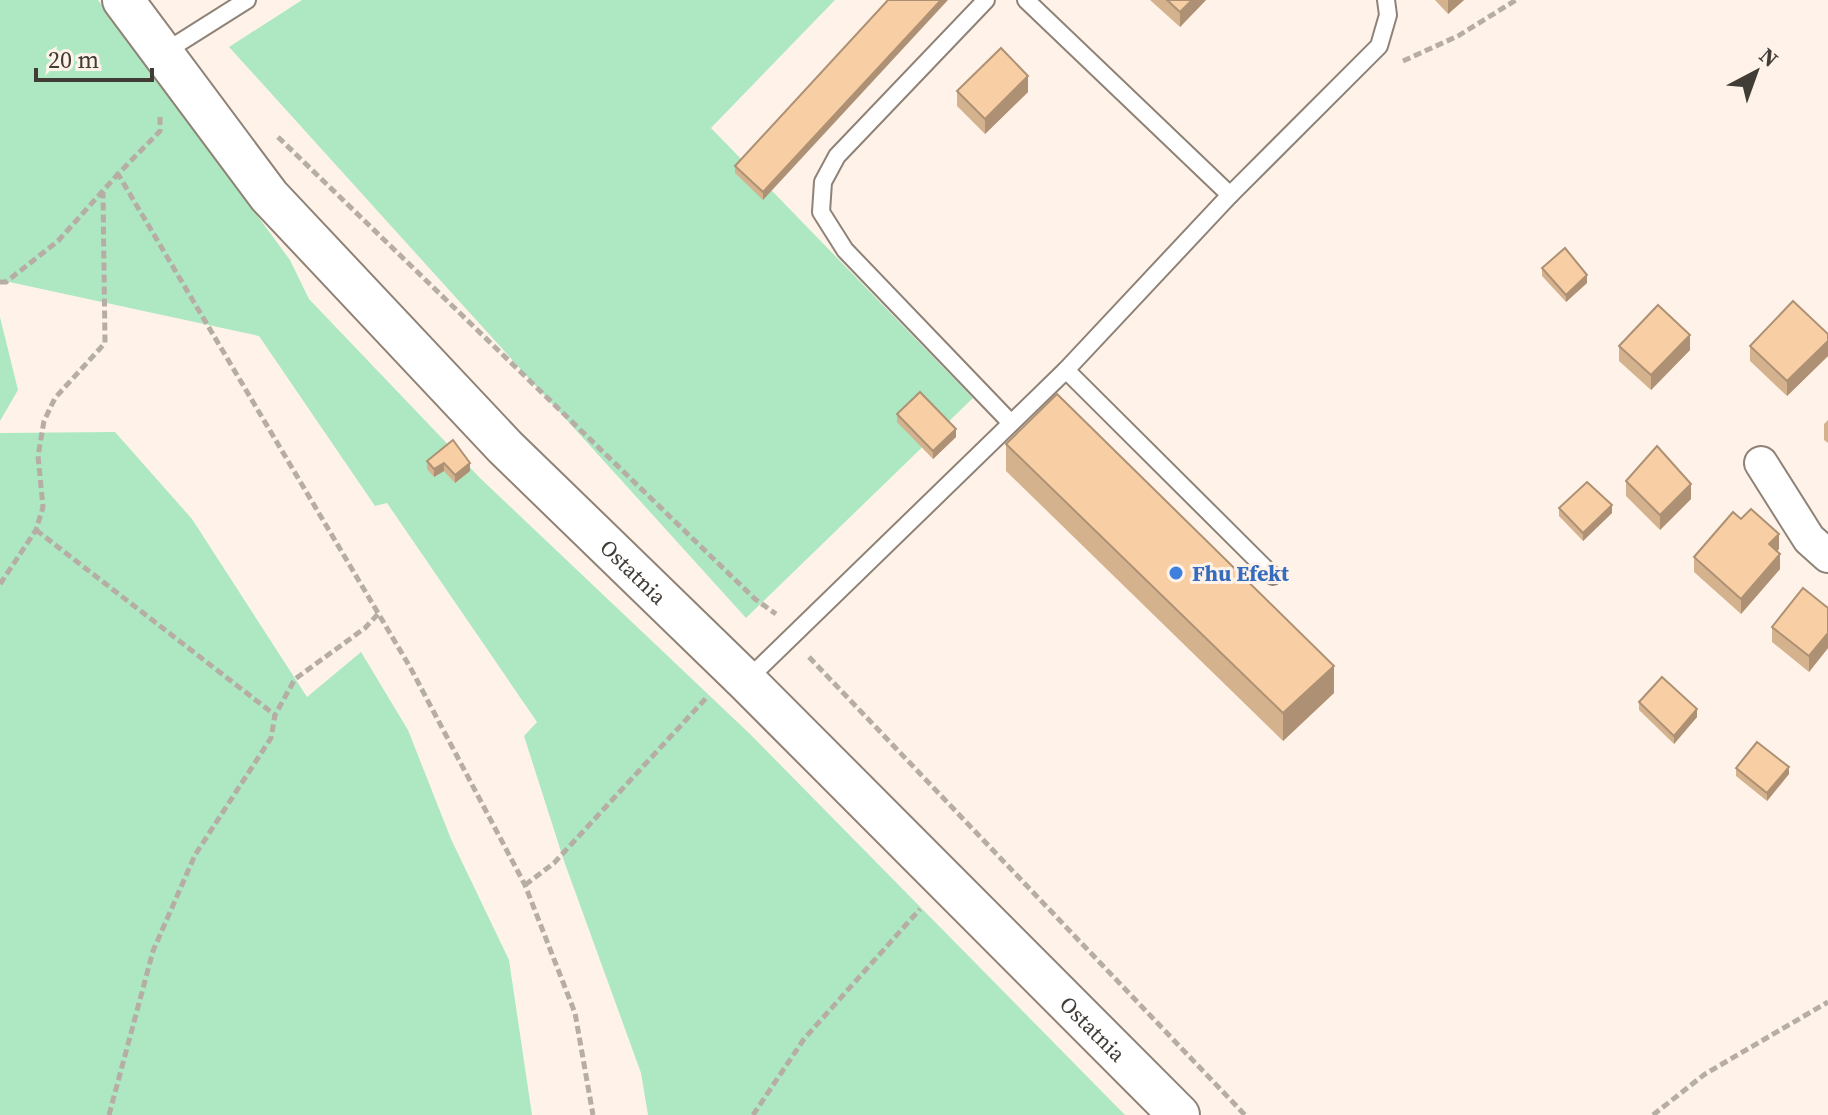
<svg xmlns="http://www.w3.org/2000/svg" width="1828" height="1115" viewBox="0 0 1828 1115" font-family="'Source Serif 4',serif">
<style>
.green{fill:#ade8c2}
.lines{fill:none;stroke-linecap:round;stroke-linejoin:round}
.service-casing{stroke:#8f8277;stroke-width:20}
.minor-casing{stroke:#8f8277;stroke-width:36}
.tertiary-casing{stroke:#8f8277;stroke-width:44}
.path{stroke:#b6ada5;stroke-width:5;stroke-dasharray:8 4;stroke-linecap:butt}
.service{stroke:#fff;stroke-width:16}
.minor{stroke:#fff;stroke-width:32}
.tertiary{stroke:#fff;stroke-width:40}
.wall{fill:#d5b28e}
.shaded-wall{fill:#ae9174}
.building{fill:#f8cfa5;stroke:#ae9174;stroke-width:2}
.shop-dot{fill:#3f7fe0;stroke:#fff3e9;stroke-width:3}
.labels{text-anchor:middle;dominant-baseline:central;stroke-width:6;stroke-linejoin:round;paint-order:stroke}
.street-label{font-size:22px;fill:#423c37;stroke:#fff3e9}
.shop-label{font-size:22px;font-weight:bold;fill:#366cbe;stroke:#fff3e9;text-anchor:start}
</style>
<rect width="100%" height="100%" fill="#fff3e9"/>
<g class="green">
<polygon points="0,0 98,0 290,260 309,299 480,478 750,734 1125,1115 648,1115 641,1073 564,861 524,736 537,722 387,503 375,506 259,336 0,280"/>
<polygon points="302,0 835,0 711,128 973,398 746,618 229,47"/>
<polygon points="0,317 18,390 0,421"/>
<polygon points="115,432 192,519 307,697 361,652 408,730 451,839 509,960 532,1115 0,1115 0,433"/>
</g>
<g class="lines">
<g class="service-casing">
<g id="service">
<polyline points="986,0 837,156 823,182 821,212 845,250 1011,423"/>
<polyline points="1026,0 1230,195"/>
<polyline points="163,53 247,0"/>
<polyline points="1066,370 1273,576"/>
<polyline points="747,680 1066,370 1230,195 1379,46 1388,15 1386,0"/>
</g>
</g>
<g class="minor-casing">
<polyline id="minor" points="1761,463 1809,539 1828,556"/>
</g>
<g class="tertiary-casing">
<g id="tertiary">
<path id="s1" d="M 123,0 L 269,196 L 505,447 L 746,681 L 1179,1115"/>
</g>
</g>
<g class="path">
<polyline points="1403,61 1458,36 1516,0"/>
<polyline points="160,117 160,131 118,174 410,667 525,885 575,1013 593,1115"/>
<polyline points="278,137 755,599 776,614"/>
<polyline points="0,282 6,282 58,241 118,174"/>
<polyline points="36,530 275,715"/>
<polyline points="0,584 36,530 43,507 38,456 44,421 55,398 105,343 103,192"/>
<polyline points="809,657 1245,1115"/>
<polyline points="525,885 554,863 708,696"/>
<polyline points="109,1115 153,951 195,855 271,738 275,715 295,679 365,628 378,614"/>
<polyline points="753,1115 804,1039 920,909"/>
<polyline points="1653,1115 1705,1074 1828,1002"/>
</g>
<use href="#service" class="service"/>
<use href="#minor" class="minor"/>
<use href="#tertiary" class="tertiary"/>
</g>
<g class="wall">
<polygon points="888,0 763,200 735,173 735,166"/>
<polygon points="1150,0 1206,0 1180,27"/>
<polygon points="1435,0 1464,0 1448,14"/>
<polygon points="957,91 1028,92 985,134 957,106"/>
<polygon points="1542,268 1587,283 1566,302 1542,276"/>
<polygon points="1828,334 1828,356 1787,396 1750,361 1750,346"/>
<polygon points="1619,346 1690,350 1651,390 1619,361"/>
<polygon points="897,414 956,437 933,459 897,422"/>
<polygon points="1828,420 1828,443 1824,440 1824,424"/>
<polygon points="453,440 470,471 455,483 444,471 434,477 427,469 427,461"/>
<polygon points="1006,444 1334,693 1283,741 1006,471"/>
<polygon points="1626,481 1691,499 1660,530 1626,496"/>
<polygon points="1559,508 1612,513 1583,541 1559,516"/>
<polygon points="1779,549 1777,551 1780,569 1741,614 1694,572 1694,557"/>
<polygon points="1828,608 1828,648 1809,672 1772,642 1772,627"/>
<polygon points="1639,702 1697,717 1674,744 1639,710"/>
<polygon points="1736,768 1789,774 1767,801 1736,776"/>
</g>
<g class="shaded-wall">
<polygon points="941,0 948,0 763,200 763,192"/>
<polygon points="1192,0 1206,0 1180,27 1180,12"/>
<polygon points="1448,0 1464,0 1448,14"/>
<polygon points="1028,76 1028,92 985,134 985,119"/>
<polygon points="1587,275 1587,283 1566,302 1566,295"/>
<polygon points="1690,335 1690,350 1651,390 1651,375"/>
<polygon points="1828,341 1828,356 1787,396 1787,381"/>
<polygon points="956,429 956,437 933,459 933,451"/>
<polygon points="444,463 444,471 434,477 434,469"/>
<polygon points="470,463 470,471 455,483 455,475"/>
<polygon points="1691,484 1691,499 1660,530 1660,515"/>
<polygon points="1612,505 1612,513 1583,541 1583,533"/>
<polygon points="1779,534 1779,549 1769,559 1769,544"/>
<polygon points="1780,554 1780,569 1741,614 1741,599"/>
<polygon points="1828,633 1828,648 1809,672 1809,656"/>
<polygon points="1334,666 1334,693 1283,741 1283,713"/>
<polygon points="1697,709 1697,717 1674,744 1674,736"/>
<polygon points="1789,767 1789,774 1767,801 1767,793"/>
</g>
<g class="building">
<polygon points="888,0 941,0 763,192 735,166"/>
<polygon points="1167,0 1192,0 1180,12"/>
<polygon points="1001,48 1028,76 985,119 957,91"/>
<polygon points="1565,248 1587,275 1566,295 1542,268"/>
<polygon points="1793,301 1828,334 1828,341 1787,381 1750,346"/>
<polygon points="1658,305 1690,335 1651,375 1619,346"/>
<polygon points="920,392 956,429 933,451 897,414"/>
<polygon points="1057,394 1334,666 1283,713 1006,444"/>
<polygon points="453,440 470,463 455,475 444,463 434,469 427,461"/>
<polygon points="1657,446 1691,484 1660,515 1626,481"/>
<polygon points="1587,482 1612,505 1583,533 1559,508"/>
<polygon points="1751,509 1779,534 1769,544 1780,554 1741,599 1694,557 1733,512 1741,519"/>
<polygon points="1803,588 1828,608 1828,633 1809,656 1772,627"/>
<polygon points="1662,677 1697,709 1674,736 1639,702"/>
<polygon points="1757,742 1789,767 1767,793 1736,768"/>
</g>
<circle class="shop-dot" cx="1176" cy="573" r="8"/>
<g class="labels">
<g class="street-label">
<text stroke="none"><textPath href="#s1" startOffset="768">Ostatnia</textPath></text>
<text stroke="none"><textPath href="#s1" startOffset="1416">Ostatnia</textPath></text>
</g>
<g class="shop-label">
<text x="1192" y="573">Fhu Efekt</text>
</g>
</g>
<g transform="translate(1756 72) rotate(41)" stroke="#fff3e9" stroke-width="6" paint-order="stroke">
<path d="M0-6L14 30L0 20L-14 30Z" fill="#423c37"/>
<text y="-12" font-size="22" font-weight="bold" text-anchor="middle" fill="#423c37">N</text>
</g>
<path d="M36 68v12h116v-12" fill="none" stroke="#423c37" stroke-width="4"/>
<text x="48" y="68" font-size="24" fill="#423c37" stroke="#fff3e9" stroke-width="6" paint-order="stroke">20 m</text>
</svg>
